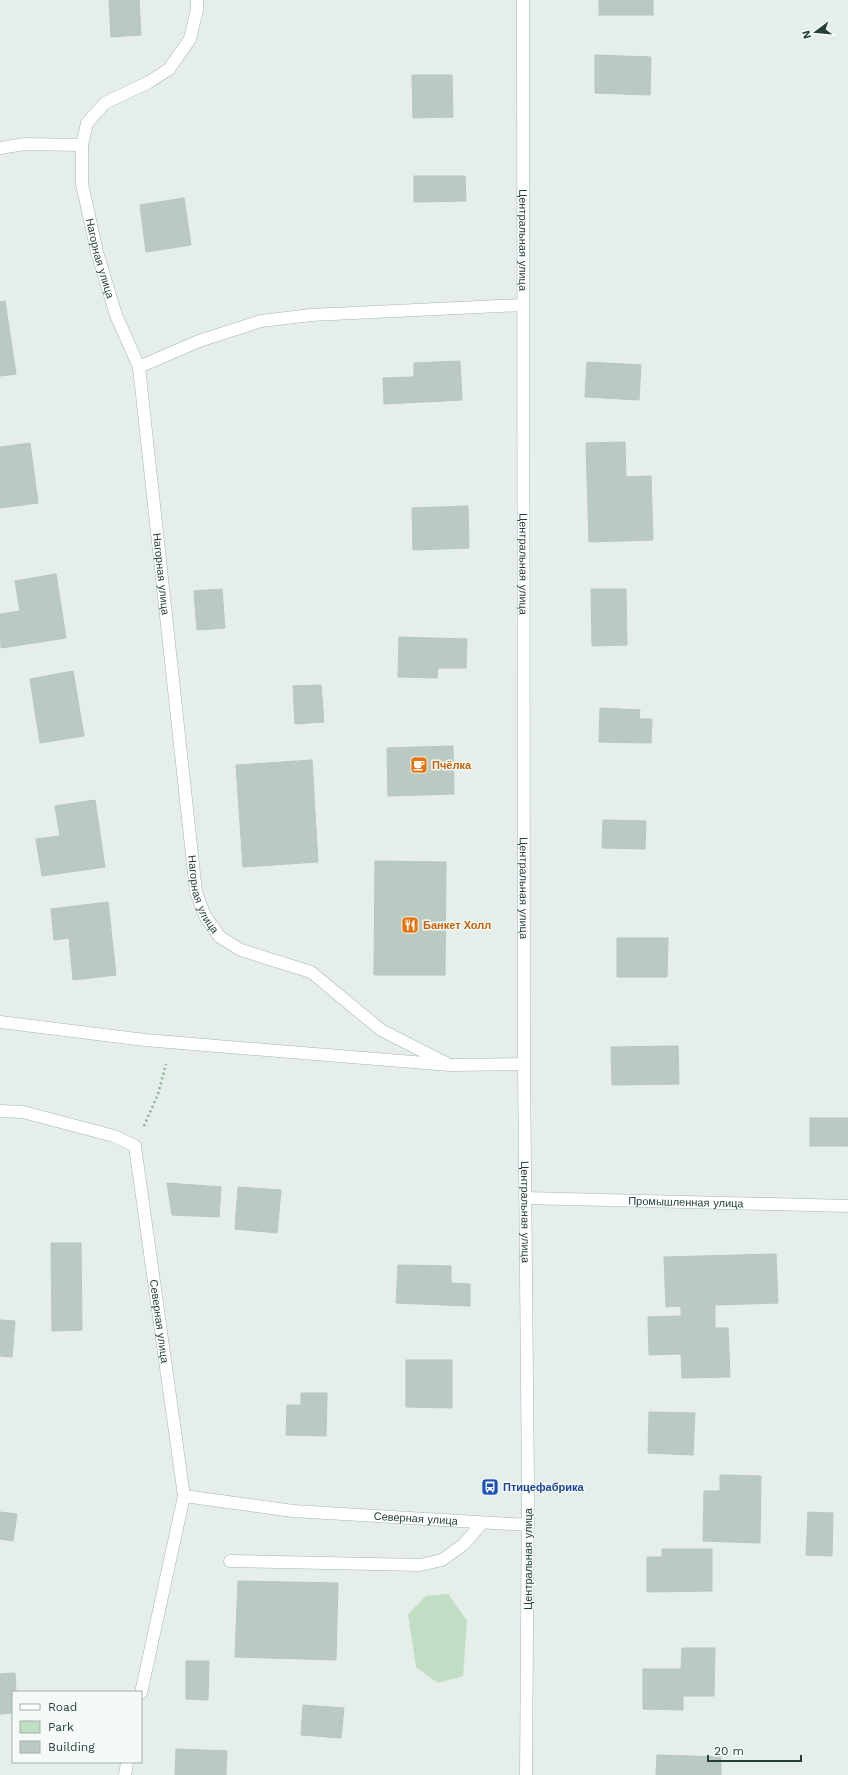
<svg xmlns="http://www.w3.org/2000/svg" width="848" height="1775" viewBox="0 0 848 1775" font-family="'Work Sans',sans-serif">
<style>
.green{fill:#bfdec3}
.building{fill:#bac9c1;stroke:#b7c7bf}
.lines{fill:none;stroke-linecap:round;stroke-linejoin:round}
.lane-casing{stroke:#a7b6af;stroke-width:13}
.street-casing{stroke:#a7b6af;stroke-width:13}
.secondary-casing{stroke:#a3b9af;stroke-width:13}
.path{stroke:#86b19e;stroke-width:2.5;stroke-dasharray:2 3;stroke-linecap:butt}
.lane{stroke:#fff;stroke-width:12}
.street{stroke:#fff;stroke-width:12}
.secondary{stroke:#fff;stroke-width:12}
.labels{text-anchor:middle;dominant-baseline:central;stroke-width:3;stroke-linejoin:round;paint-order:stroke}
.street-label{font-size:11px;fill:#244034;stroke:#f6faf7}
.food-label{font-size:11px;font-weight:bold;fill:#c56008;stroke:#f6faf7;text-anchor:start}
.transit-label{font-size:11px;font-weight:bold;fill:#164399;stroke:#f6faf7;text-anchor:start}
</style>
<rect width="100%" height="100%" fill="#e5eee9"/>
<polygon class="green" points="448,1594 467,1621 463,1676 438,1683 416,1667 408,1614 426,1596"/>
<g class="building">
<polygon points="109,0 139,0 141,35 111,37"/>
<rect x="599" y="0" width="54" height="15"/>
<polygon points="595,55 651,57 650,95 595,93"/>
<polygon points="412,75 452,75 453,117 413,118"/>
<polygon points="414,176 465,176 466,201 414,202"/>
<polygon points="184,198 191,245 146,252 140,205"/>
<polygon points="5,301 16,374 0,376 0,302"/>
<polygon points="460,361 462,400 384,404 383,378 414,377 414,363"/>
<polygon points="587,362 641,365 639,400 585,397"/>
<polygon points="625,442 626,477 651,476 653,540 589,542 586,443"/>
<polygon points="30,443 38,503 0,508 0,447"/>
<polygon points="468,506 469,548 413,550 412,508"/>
<polygon points="56,574 66,638 1,648 0,614 20,611 15,581"/>
<polygon points="222,589 225,628 197,630 194,591"/>
<polygon points="591,589 626,589 627,645 592,646"/>
<polygon points="399,637 467,639 466,668 438,668 437,678 398,677"/>
<polygon points="73,671 84,736 40,743 30,679"/>
<polygon points="321,685 324,722 295,724 293,686"/>
<polygon points="600,708 640,710 639,719 652,719 651,743 599,742"/>
<polygon points="453,746 454,794 388,796 387,748"/>
<polygon points="312,760 318,862 243,867 236,765"/>
<polygon points="95,800 105,867 42,876 36,839 60,836 55,806"/>
<polygon points="603,820 646,821 645,849 602,848"/>
<polygon points="375,861 446,862 445,975 374,975"/>
<polygon points="108,902 116,975 73,980 69,938 54,940 51,909"/>
<polygon points="617,938 668,938 667,977 617,977"/>
<polygon points="678,1046 679,1084 612,1085 611,1047"/>
<rect x="810" y="1118" width="38" height="28"/>
<polygon points="167,1183 221,1187 219,1217 172,1215"/>
<polygon points="238,1187 281,1190 277,1233 235,1229"/>
<polygon points="51,1243 81,1243 82,1330 52,1331"/>
<polygon points="776,1254 778,1303 715,1305 715,1328 728,1328 730,1377 682,1378 681,1354 649,1355 648,1317 681,1316 681,1306 666,1307 664,1257"/>
<polygon points="398,1265 451,1266 451,1283 470,1284 470,1306 396,1303"/>
<polygon points="0,1320 15,1321 12,1357 0,1356"/>
<polygon points="406,1360 452,1360 452,1408 406,1407"/>
<polygon points="301,1393 327,1393 326,1436 286,1435 287,1405 301,1405"/>
<polygon points="649,1412 695,1413 693,1455 648,1453"/>
<polygon points="720,1475 761,1476 760,1543 703,1541 704,1491 720,1491"/>
<polygon points="0,1512 17,1514 13,1541 0,1539"/>
<polygon points="808,1512 833,1513 832,1556 806,1555"/>
<polygon points="662,1549 712,1549 712,1591 647,1592 647,1557 662,1557"/>
<polygon points="238,1581 338,1583 336,1660 235,1657"/>
<polygon points="682,1648 715,1648 714,1696 683,1696 683,1710 643,1709 643,1669 681,1669"/>
<polygon points="186,1661 209,1661 208,1700 186,1699"/>
<polygon points="15,1673 16,1692 13,1692 13,1713 0,1714 0,1674"/>
<polygon points="303,1705 344,1708 341,1738 301,1735"/>
<polygon points="176,1749 227,1751 226,1775 175,1775"/>
<polygon points="657,1755 721,1757 721,1775 656,1775"/>
</g>
<g class="lines">
<g class="lane-casing">
<g id="lane">
<polyline points="0,1111 23,1112 114,1136 135,1146"/>
<polyline points="230,1561 420,1565 442,1560 464,1544 482,1523"/>
</g>
</g>
<g class="street-casing">
<g id="street">
<path id="s1" d="M 197,0 L 197,10 L 190,39 L 169,69 L 149,82 L 105,103 L 87,123 L 82,145 L 82,184 L 97,252 L 116,315 L 139,367 L 196,892 L 205,916 L 220,937 L 241,950 L 311,972 L 381,1030 L 450,1065"/>
<polyline points="0,148 25,144 82,145"/>
<polyline points="139,367 199,341 261,321 311,315 522,305"/>
<polyline points="0,1022 145,1040 278,1051 450,1065 524,1064"/>
<path id="s2" d="M 135,1146 L 184,1496 L 141,1693"/>
<path id="s3" d="M 525,1198 L 848,1206"/>
<path id="s4" d="M 184,1496 L 293,1511 L 528,1525"/>
<polyline points="125,1775 127,1762"/>
</g>
</g>
<g class="secondary-casing">
<g id="secondary">
<path id="s5" d="M 523,0 L 524,1064 L 528,1486 L 526,1775"/>
</g>
</g>
<polyline class="path" points="144,1126 158,1094 166,1064"/>
<use href="#lane" class="lane"/>
<use href="#street" class="street"/>
<use href="#secondary" class="secondary"/>
</g>
<defs>
<g id="cafe-square" transform="scale(0.9)"><rect x="-9" y="-9" width="18" height="18" rx="4" fill="#e8710a" stroke="#f6faf7"/><path d="M-5.5-4.5H6V0H3Q3 3.5 0 3.5H-2.5Q-5.5 3.5-5.5 0ZM3-3.2v2h1.7v-2ZM-6 4.5H4V6H-6Z" fill="#fff"/></g>
<g id="restaurant-square" transform="scale(0.9)"><rect x="-9" y="-9" width="18" height="18" rx="4" fill="#e8710a" stroke="#f6faf7"/><path d="M-5-6h1v4h1v-4h1v4h1v-4h1v5L-1.5 .5V6h-2V.5L-5-1ZM5-6V6H3V1.5H1.5Q1.5-4 5-6Z" fill="#fff"/></g>
<g id="bus-square" transform="scale(0.9)"><rect x="-9" y="-9" width="18" height="18" rx="4" fill="#1a4fb4" stroke="#f6faf7"/><path d="M-5-6H5V4H4V6H2V4H-2V6H-4V4H-5ZM-3.5-4V0h7V-4ZM-3.5 1.2v1.5H-2V1.2ZM2 1.2v1.5H3.5V1.2Z" fill="#fff"/></g>
</defs>
<g fill-rule="evenodd">
<use href="#cafe-square" x="419" y="765"/>
<use href="#restaurant-square" x="410" y="925"/>
<use href="#bus-square" x="490" y="1487"/>
</g>
<g class="labels">
<g class="street-label">
<text stroke="none"><textPath href="#s5" startOffset="240">Центральная улица</textPath></text>
<text stroke="none"><textPath href="#s1" startOffset="314">Нагорная улица</textPath></text>
<text stroke="none"><textPath href="#s5" startOffset="564">Центральная улица</textPath></text>
<text stroke="none"><textPath href="#s1" startOffset="638">Нагорная улица</textPath></text>
<text stroke="none"><textPath href="#s5" startOffset="888">Центральная улица</textPath></text>
<text stroke="none"><textPath href="#s1" startOffset="962">Нагорная улица</textPath></text>
<text stroke="none"><textPath href="#s3" startOffset="161">Промышленная улица</textPath></text>
<text stroke="none"><textPath href="#s5" startOffset="1212">Центральная улица</textPath></text>
<text stroke="none"><textPath href="#s2" startOffset="177">Северная улица</textPath></text>
<text stroke="none"><textPath href="#s4" startOffset="233">Северная улица</textPath></text>
<text transform="translate(528 1559) rotate(-90)">Центральная улица</text>
</g>
<g class="food-label">
<text x="432" y="765">Пчёлка</text>
<text x="423" y="925">Банкет Холл</text>
</g>
<g class="transit-label">
<text x="503" y="1487">Птицефабрика</text>
</g>
</g>
<rect x="12" y="1691" width="130" height="72" fill="#f6faf7" stroke="#a2b0a9"/>
<rect x="20" y="1704" width="20" height="6" fill="#ffffff" stroke="#a2b0a9"/>
<text x="48" y="1711" font-size="12" fill="#244034">Road</text>
<rect x="20" y="1721" width="20" height="12" fill="#bfdec3" stroke="#a2b0a9"/>
<text x="48" y="1731" font-size="12" fill="#244034">Park</text>
<rect x="20" y="1741" width="20" height="12" fill="#bac9c1" stroke="#a2b0a9"/>
<text x="48" y="1751" font-size="12" fill="#244034">Building</text>
<g transform="translate(816 32) rotate(254)" stroke="#f6faf7" stroke-width="3" paint-order="stroke">
<path d="M0-3L7 15L0 10L-7 15Z" fill="#244034"/>
<text y="-6" font-size="11" font-weight="bold" text-anchor="middle" fill="#244034">N</text>
</g>
<path d="M708 1755v6h93v-6" fill="none" stroke="#244034" stroke-width="2"/>
<text x="714" y="1755" font-size="12" fill="#244034" stroke="#f6faf7" stroke-width="3" paint-order="stroke">20 m</text>
</svg>
